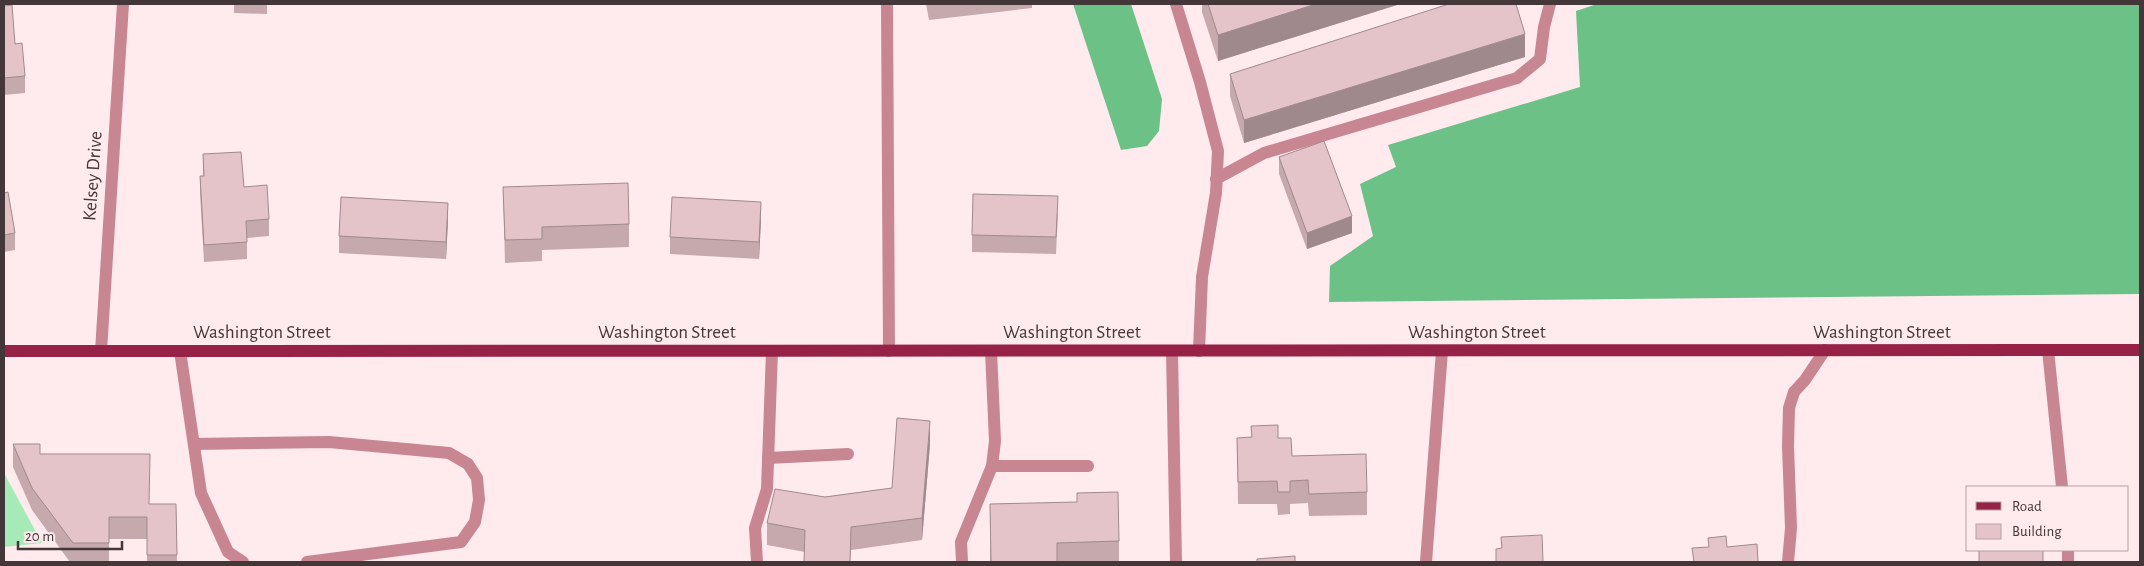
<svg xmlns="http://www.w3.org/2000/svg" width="2144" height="566" viewBox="0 0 2144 566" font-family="'Alegreya Sans',sans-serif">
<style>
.green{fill:#a6eab8}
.forest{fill:#6cc286}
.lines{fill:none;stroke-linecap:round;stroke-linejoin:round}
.minor{stroke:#c78692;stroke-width:12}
.major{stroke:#972247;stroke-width:12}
.wall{fill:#c5a9ad}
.shaded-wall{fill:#a0898d}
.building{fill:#e5c4c9;stroke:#a0898d}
.labels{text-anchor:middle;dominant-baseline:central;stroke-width:4;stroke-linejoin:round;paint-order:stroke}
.street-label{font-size:19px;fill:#443739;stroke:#ffeaed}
</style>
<rect width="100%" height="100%" fill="#ffeaed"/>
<polygon class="green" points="4,473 42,543 4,547"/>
<g class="forest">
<polygon points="1073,4 1131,4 1162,99 1159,131 1147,146 1121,150"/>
<polygon points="1597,4 2140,4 2140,294 1329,302 1330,266 1373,236 1360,184 1396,167 1388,145 1580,87 1576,11"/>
</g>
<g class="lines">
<g class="minor">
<polyline points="887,4 889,351"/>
<polyline points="1176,4 1200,82 1218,151 1216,193 1202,277 1199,351"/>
<polyline points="1216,179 1264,153 1517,78 1540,59 1544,27 1550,4"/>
<polyline points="2048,350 2062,487"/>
<polyline points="101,351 123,4"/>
<polyline points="180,351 201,493 228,552 243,562"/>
<polyline points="1172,351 1176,562"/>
<polyline points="194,444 329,442 449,453 468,464 477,478 479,500 475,522 461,542 307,562"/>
<polyline points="768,458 848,454"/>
<polyline points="992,466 1088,466"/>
<polyline points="2068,550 2068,562"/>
<polyline points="757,562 755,528 767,489 772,351"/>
<polyline points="962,562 961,542 992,466 995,441 991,351"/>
<polyline points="1426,562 1442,351"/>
<polyline points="1788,562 1791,528 1788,446 1789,408 1794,392 1805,380 1825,350"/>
</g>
<polyline class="major" points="4,351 2140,350"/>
</g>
<g class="wall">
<polygon points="234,4 267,4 267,14 234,13"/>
<polygon points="926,4 1032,4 1032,8 929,20"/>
<polygon points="1202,4 1400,4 1218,61 1202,12"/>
<polygon points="4,6 25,76 25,93 4,95"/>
<polygon points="1525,57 1244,143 1230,96 1230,74"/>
<polygon points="203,154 244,187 269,219 269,236 247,238 247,259 204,262 200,193 200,176 203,176"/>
<polygon points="1279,157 1352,233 1307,249 1279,174"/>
<polygon points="503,187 629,224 629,247 542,250 542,261 505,263"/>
<polygon points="4,193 15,233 15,250 4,252"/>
<polygon points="1058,213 1056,254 972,252 972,235"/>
<polygon points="761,219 759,259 670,254 670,237"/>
<polygon points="448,220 446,259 339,253 339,236"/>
<polygon points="1237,438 1278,438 1292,456 1367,492 1367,515 1309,516 1308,503 1290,504 1290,514 1278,515 1277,504 1238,504"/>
<polygon points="13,444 40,454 149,504 176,504 177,562 147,562 147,539 109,539 109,562 70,562 32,510 13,467"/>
<polygon points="930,444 922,540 851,550 850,562 804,562 805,552 767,545 767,523 825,497 892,488"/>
<polygon points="990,504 1119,541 1119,562 990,562"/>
</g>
<g class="shaded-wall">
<polygon points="1316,4 1400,4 1218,61 1218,35"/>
<polygon points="1525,34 1525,57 1244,143 1244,120"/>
<polygon points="761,202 761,219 759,259 759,242"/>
<polygon points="448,203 448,220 446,259 446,242"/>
<polygon points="1352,216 1352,233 1307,249 1307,233"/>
<polygon points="930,421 930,444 922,540 922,518"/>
</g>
<g class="building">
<polygon points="1208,4 1316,4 1218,35"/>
<polygon points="1449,4 1516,4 1525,34 1244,120 1230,74"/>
<polygon points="12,5 15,44 22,43 25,76 4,78 4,6"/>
<polygon points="1324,141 1352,216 1307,233 1279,157"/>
<polygon points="241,152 244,187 267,185 269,219 246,221 247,242 204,245 200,176 204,176 203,154"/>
<polygon points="628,183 629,224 542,227 542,239 505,240 503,187"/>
<polygon points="8,192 15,233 4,235 4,193"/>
<polygon points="973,194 1058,196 1056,237 972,235"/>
<polygon points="341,197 448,203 446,242 339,236"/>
<polygon points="672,197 761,202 759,242 670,237"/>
<polygon points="897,418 930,421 922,518 851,527 850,562 804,562 805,530 767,523 775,489 825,497 892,488"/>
<polygon points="1278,425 1278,438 1291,438 1292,456 1366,454 1367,492 1309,494 1308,480 1290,481 1290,492 1278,492 1277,481 1238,482 1237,438 1252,437 1251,426"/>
<polygon points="13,444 40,444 40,454 150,454 149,504 176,504 177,555 147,555 147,517 109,517 109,543 73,543 32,488"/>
<polygon points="1118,492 1119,541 1057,543 1057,562 991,562 990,504 1077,502 1077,493"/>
<polygon points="1542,535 1543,562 1496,562 1496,549 1502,548 1501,537"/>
<polygon points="1726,536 1727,547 1757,544 1758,562 1694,562 1692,548 1709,547 1708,538"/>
<rect x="1979" y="550" width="64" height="12"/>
<polygon points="1295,556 1295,562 1257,562 1257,559"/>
</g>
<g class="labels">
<g class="street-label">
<text transform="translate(93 176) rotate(-86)">Kelsey Drive</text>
<text x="262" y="332">Washington Street</text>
<text x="667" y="332">Washington Street</text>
<text x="1072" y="332">Washington Street</text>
<text x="1477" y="332">Washington Street</text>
<text x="1882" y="332">Washington Street</text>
</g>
</g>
<rect width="2144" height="566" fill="none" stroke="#443739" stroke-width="10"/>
<rect x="1966" y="486" width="162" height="65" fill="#ffeaed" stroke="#b4a2a5"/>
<rect x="1976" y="502" width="25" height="8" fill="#972247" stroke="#b4a2a5"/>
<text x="2012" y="511" font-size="15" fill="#443739">Road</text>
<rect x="1976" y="524" width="25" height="15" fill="#e5c4c9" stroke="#b4a2a5"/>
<text x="2012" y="536" font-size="15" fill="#443739">Building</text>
<path d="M18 541v8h104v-8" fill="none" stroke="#443739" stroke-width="2.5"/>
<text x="25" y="541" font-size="15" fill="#443739" stroke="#ffeaed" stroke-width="4" paint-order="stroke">20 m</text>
</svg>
